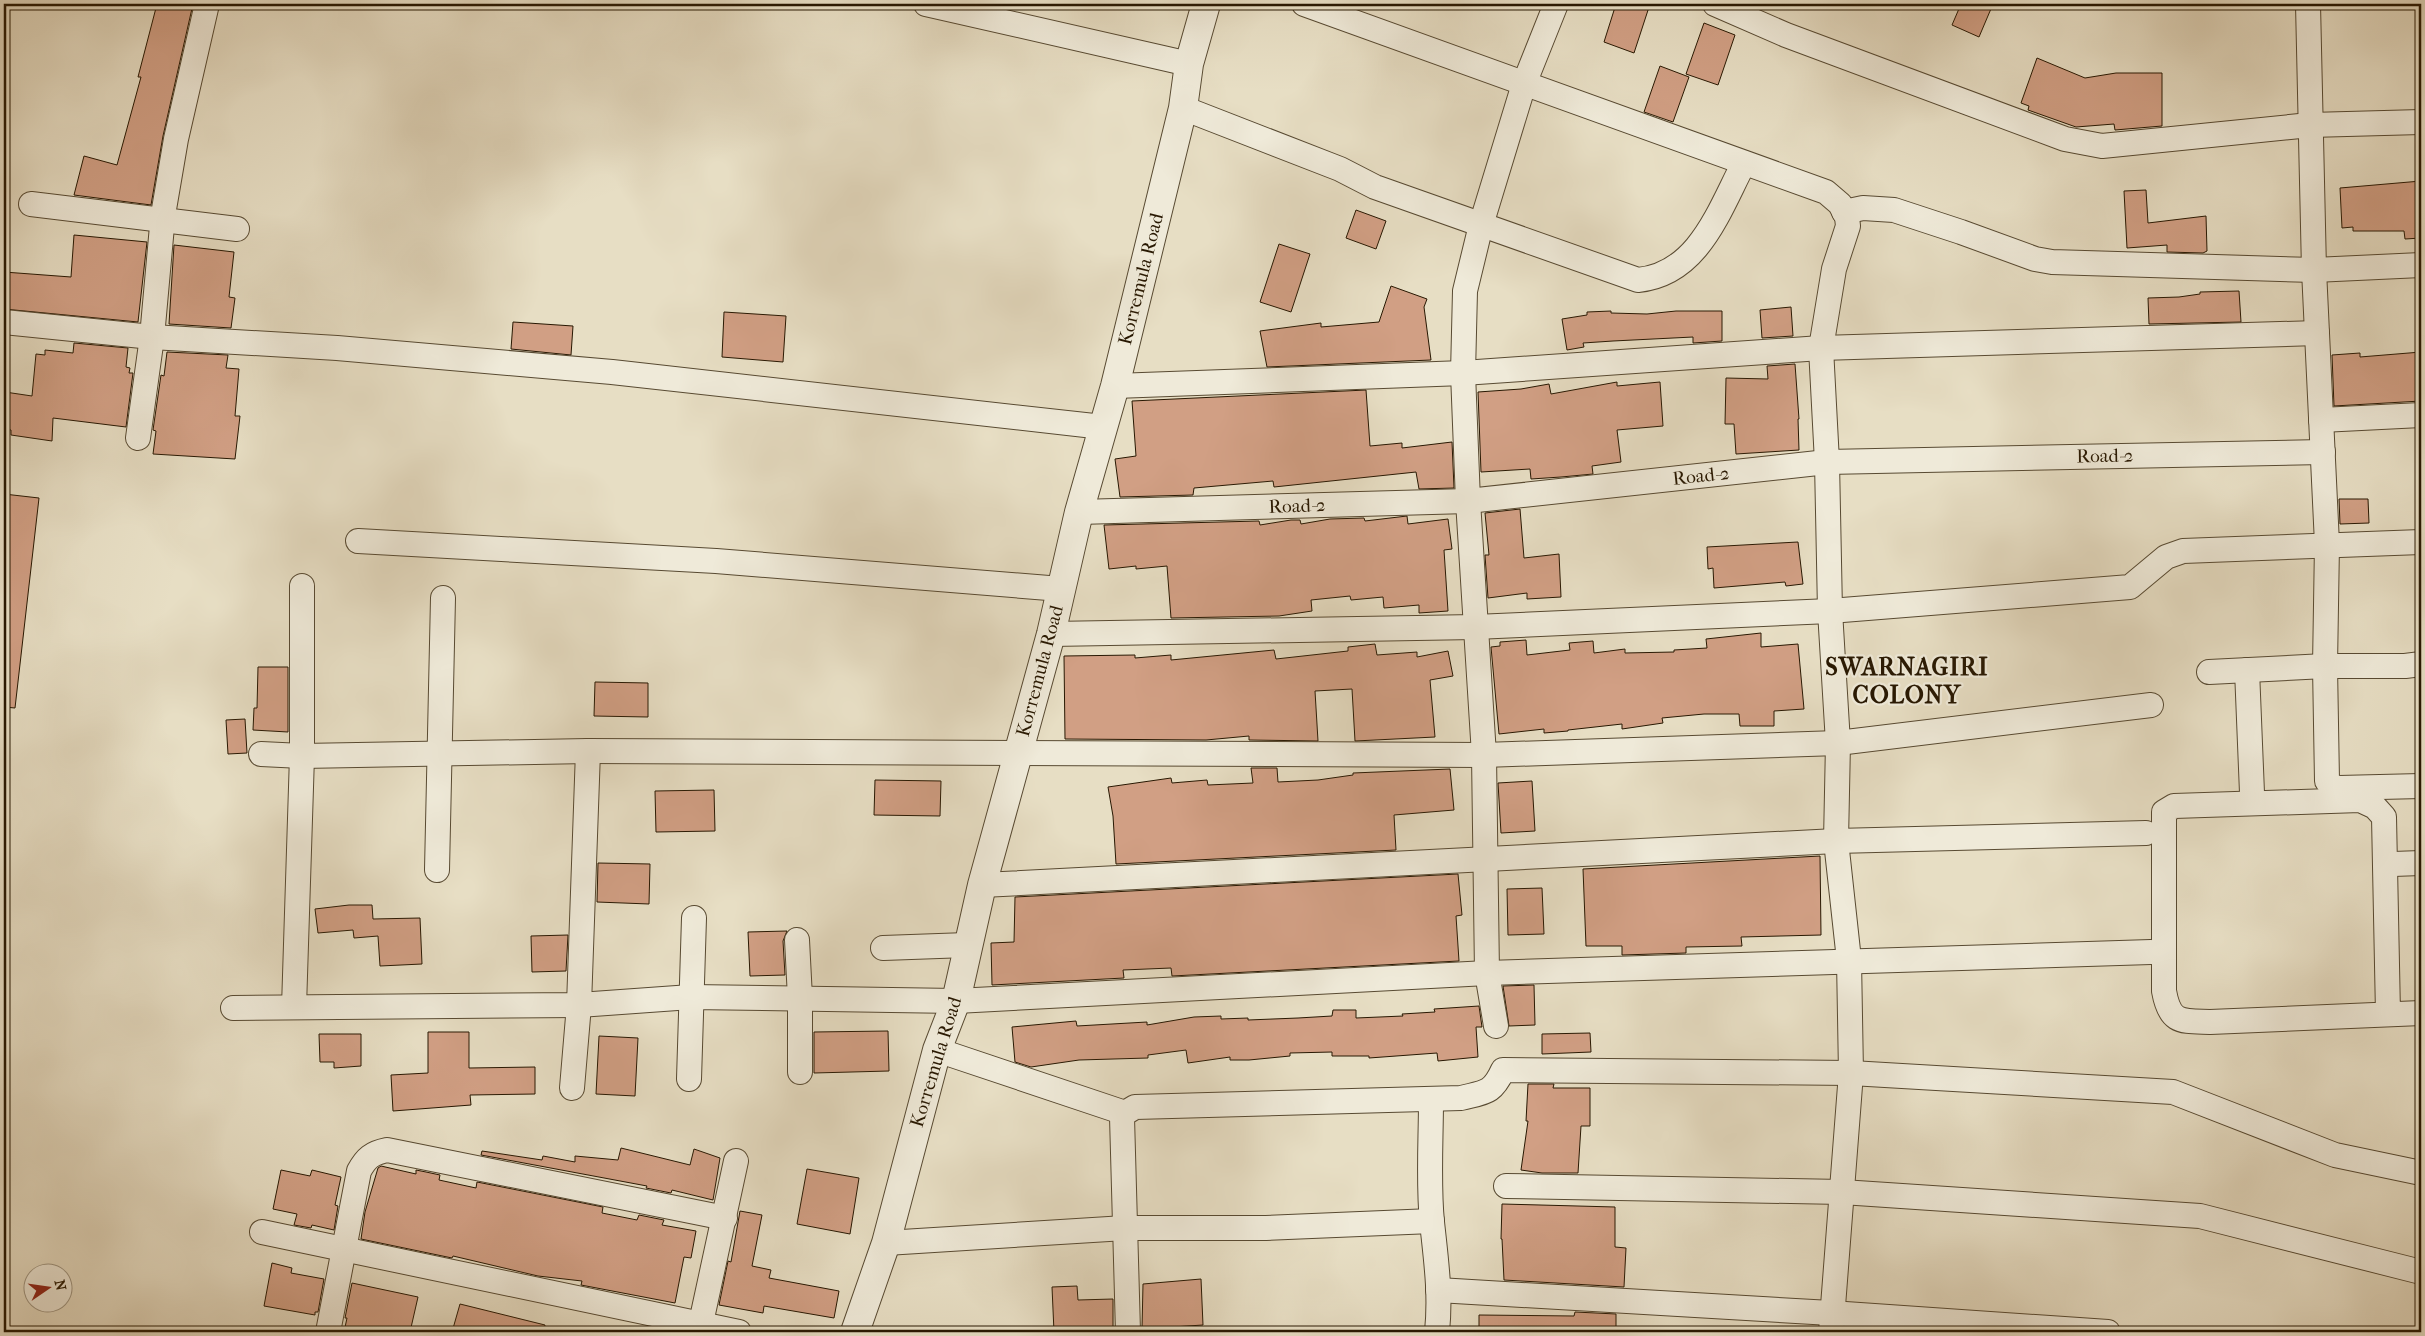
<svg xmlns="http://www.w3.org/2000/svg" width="2425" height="1336" viewBox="0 0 2425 1336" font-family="'IM FELL French Canon',serif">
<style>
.building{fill:#d19f84;stroke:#281802}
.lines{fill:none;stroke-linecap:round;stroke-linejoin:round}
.minor-casing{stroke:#584a32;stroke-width:26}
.tertiary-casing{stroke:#584a32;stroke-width:30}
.minor{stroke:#efead9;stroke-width:24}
.tertiary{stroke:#efead9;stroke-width:28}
.labels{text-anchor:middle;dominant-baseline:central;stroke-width:4.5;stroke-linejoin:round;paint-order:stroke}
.street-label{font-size:19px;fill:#281802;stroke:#efead9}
.district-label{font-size:24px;font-weight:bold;letter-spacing:1px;fill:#281802;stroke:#efead9}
</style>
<rect width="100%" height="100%" fill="#e7dec4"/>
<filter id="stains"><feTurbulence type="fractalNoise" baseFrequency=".004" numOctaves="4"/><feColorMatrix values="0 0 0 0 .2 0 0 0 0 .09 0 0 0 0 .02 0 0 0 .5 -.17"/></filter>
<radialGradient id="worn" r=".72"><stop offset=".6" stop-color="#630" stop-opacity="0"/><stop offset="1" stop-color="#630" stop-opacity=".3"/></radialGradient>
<g class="building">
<polygon points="157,4 193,4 163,136 151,205 74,195 84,156 117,165 141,77 138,77"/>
<polygon points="1616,4 1650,4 1634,53 1604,42"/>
<polygon points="1961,4 1993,4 1979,37 1952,25"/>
<polygon points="1704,23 1735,35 1718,85 1686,74"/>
<polygon points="2037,58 2085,78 2116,73 2162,73 2162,126 2115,130 2114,124 2076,127 2028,110 2029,106 2021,103"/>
<polygon points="1660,66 1689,77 1673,122 1644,112"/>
<polygon points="2421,181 2421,238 2405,239 2404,231 2353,231 2353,227 2342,228 2340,188"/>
<polygon points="2146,190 2148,223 2206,216 2207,251 2203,253 2167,252 2167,245 2127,248 2124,191"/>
<polygon points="1356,210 1386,221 1376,249 1346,238"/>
<polygon points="74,235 147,242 138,322 4,309 4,272 71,277"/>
<polygon points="1279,244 1310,254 1291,312 1260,302"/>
<polygon points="174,245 234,252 229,297 235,298 231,328 169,324"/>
<polygon points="1391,286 1427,299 1424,307 1431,360 1267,367 1260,331 1321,323 1321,327 1379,322"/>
<polygon points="2239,291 2241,322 2149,324 2148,298 2179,297 2200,294 2200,292"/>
<polygon points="1791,307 1793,336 1762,338 1760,310"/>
<polygon points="1611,311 1611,313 1647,314 1676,311 1722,311 1722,341 1693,343 1693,337 1613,341 1583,343 1584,347 1567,350 1562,319 1587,315 1587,312"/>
<polygon points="724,312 786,316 783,362 722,357"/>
<polygon points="513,322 573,326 571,355 511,349"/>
<polygon points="74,343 128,348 126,367 130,368 129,373 133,373 126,427 53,418 52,441 11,435 11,430 4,429 5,392 32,396 36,354 45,355 45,350 73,353"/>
<polygon points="167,352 228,355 226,368 239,369 235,416 240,416 235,459 153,454 156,431 153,430 161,375 164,376"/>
<polygon points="2421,352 2421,401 2334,406 2332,355 2360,353 2360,357"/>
<polygon points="1795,364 1799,419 1798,419 1799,450 1736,454 1734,424 1725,424 1726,378 1768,379 1767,366"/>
<polygon points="1617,382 1617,386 1660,382 1663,426 1617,430 1621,462 1592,466 1593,474 1561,477 1531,479 1530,469 1481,472 1478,392 1521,389 1549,384 1551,394"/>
<polygon points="1366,390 1370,446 1402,443 1402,448 1452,442 1454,488 1419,489 1416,472 1274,487 1273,481 1194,488 1193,495 1120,497 1115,459 1136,456 1132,401"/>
<polygon points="4,494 39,498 15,708 4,707"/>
<polygon points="2339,499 2368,499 2369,523 2340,524"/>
<polygon points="1520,509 1524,558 1559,554 1561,597 1527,599 1527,593 1488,598 1485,555 1489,555 1485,513"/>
<polygon points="1407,516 1408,524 1448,519 1452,549 1444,550 1448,611 1419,613 1419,605 1384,608 1383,597 1351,600 1350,596 1311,600 1312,611 1279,616 1171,618 1167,566 1136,569 1136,566 1109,569 1104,525 1259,521 1260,525 1291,520 1300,520 1301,524 1330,519 1364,518 1365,521"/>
<polygon points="1798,542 1803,584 1786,586 1785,582 1714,588 1713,568 1708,569 1707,547"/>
<polygon points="1761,633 1761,647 1798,644 1804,709 1774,711 1774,726 1740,726 1739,714 1704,714 1662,718 1663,723 1622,729 1622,724 1568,730 1568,731 1544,733 1544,729 1499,734 1491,647 1500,646 1500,642 1526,640 1527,655 1570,650 1569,643 1593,641 1594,653 1625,649 1625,653 1674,652 1674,650 1707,648 1706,639"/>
<polygon points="1375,644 1377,655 1417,652 1417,657 1448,651 1453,676 1430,680 1435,737 1355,741 1352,689 1315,691 1318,741 1249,740 1249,736 1206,740 1065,739 1064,656 1135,655 1135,658 1171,655 1171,660 1274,650 1276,659 1348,651 1348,647"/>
<polygon points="258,667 288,667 288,732 253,730 254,708 257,708"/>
<polygon points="595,682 648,683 648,717 594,716"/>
<polygon points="245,719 247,753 228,754 226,720"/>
<polygon points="1251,768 1277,768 1278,782 1318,780 1353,775 1353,773 1450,769 1454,810 1394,815 1396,850 1116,864 1113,816 1108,787 1171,778 1172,783 1207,780 1208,785 1253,783"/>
<polygon points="875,780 941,781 940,816 874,815"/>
<polygon points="1532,781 1535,831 1501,833 1498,783"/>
<polygon points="714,790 715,831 656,832 655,791"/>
<polygon points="1820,856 1821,935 1741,937 1742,946 1686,947 1686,953 1622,955 1622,946 1586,946 1583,869"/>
<polygon points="598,863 650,864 649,904 597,902"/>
<polygon points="1458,874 1462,915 1456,916 1459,961 1172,976 1171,968 1123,970 1124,978 992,985 991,943 1014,942 1015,897"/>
<polygon points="1542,888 1544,934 1508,935 1507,889"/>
<polygon points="349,905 372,905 373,919 420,918 422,964 380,966 378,936 354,938 353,930 318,933 315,909"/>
<polygon points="787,931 783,941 785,975 750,976 748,932"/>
<polygon points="568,935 566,971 532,972 531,936"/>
<polygon points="1534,985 1535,1025 1509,1026 1503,986"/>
<polygon points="1479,1006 1482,1027 1476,1027 1478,1057 1438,1061 1437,1053 1369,1058 1369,1056 1332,1056 1332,1052 1290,1053 1290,1056 1249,1060 1230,1060 1230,1057 1188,1063 1186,1050 1148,1055 1148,1058 1079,1060 1031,1067 1015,1062 1012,1027 1076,1021 1077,1026 1147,1022 1147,1025 1194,1017 1221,1016 1221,1019 1248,1018 1248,1020 1298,1018 1332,1016 1333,1010 1356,1010 1356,1018 1403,1016 1402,1014 1435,1012 1434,1009"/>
<polygon points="888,1031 889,1071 814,1073 814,1032"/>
<polygon points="428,1032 469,1032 469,1068 535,1067 535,1094 470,1095 471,1105 393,1111 391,1075 428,1073"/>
<polygon points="1590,1033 1591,1052 1542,1054 1542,1034"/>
<polygon points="319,1034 361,1034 361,1066 334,1068 334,1062 320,1062"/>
<polygon points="599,1036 638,1038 635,1096 596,1094"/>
<polygon points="1528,1084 1554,1084 1553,1088 1590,1088 1590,1126 1581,1126 1578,1173 1542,1173 1521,1170 1528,1121 1526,1121"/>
<polygon points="621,1148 690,1165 694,1149 720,1158 713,1200 672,1190 671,1193 646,1188 647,1186 481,1155 482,1151 542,1160 543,1156 575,1162 575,1156 618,1160"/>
<polygon points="381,1166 416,1174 416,1170 426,1172 440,1175 439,1180 476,1188 477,1182 603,1207 602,1213 637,1220 639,1215 664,1220 662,1225 696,1231 691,1258 684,1257 675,1303 581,1285 582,1281 538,1276 453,1256 452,1258 361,1239 365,1212 378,1168"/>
<polygon points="807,1169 859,1178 850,1234 797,1224"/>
<polygon points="281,1170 310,1176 312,1170 341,1177 335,1205 338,1206 334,1230 312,1225 311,1228 294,1225 297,1214 273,1209"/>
<polygon points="1502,1204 1615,1207 1615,1247 1626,1248 1624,1287 1504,1280 1502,1239 1501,1239"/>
<polygon points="740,1211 762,1215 752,1266 771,1270 769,1278 839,1291 834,1318 764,1306 763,1313 719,1305 728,1261 731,1262"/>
<polygon points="272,1263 292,1268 291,1273 324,1279 318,1312 315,1312 315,1315 264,1306"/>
<polygon points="1201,1279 1203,1325 1142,1329 1143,1284"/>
<polygon points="352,1283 418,1297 410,1332 344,1332 347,1318 345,1318"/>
<polygon points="1077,1286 1078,1300 1113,1299 1113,1332 1054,1332 1052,1287"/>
<polygon points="460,1304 545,1325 544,1332 452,1332"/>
<polygon points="1575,1312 1616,1314 1616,1332 1479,1332 1479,1315 1574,1316"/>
</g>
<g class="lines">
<g class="minor-casing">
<g id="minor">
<polyline points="926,4 1189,64"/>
<polyline points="1304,4 1826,192 1840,204 1847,217 1848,226 1834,269 1821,348 1827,462 1830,611 1838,743 1836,841 1849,960 1851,1073 1831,1332"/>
<polyline points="1715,4 1786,35 2065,139 2102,146 2310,125 2421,122"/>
<polyline points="2308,4 2314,270 2327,544 2325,666 2327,781 2332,787 2339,788 2421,786"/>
<path d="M 1183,108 L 1340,169 L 1375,187 L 1638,280 C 1699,274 1719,210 1744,163"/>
<polyline points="31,204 237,229"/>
<polyline points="1844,212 1863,208 1894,210 1961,232 2035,259 2052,262 2314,270 2421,265"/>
<polyline points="4,322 152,337 337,348 612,372 1103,427"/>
<polyline points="1115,386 1463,373 1821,348 2317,333"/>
<polyline points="2321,420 2421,415"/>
<polyline points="138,438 152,337 163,215 176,139 207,4"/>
<polyline points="1079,512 1468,501 1827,462 2323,452"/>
<polyline points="358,541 716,561 1061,589"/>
<polyline points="1051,634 1475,627 1830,611 2130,587 2166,557 2183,551 2421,542"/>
<polyline points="2247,670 2252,793"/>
<polyline points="2209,672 2325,666 2405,666 2421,664"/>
<polyline points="261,754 302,756 588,751 1484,755 1838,743 2151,705"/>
<polyline points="2393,864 2421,863"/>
<polyline points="437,870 443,598"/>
<polyline points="982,885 1836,841 2146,833"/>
<polyline points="797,940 800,998 800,1072"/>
<polyline points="883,948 967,945"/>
<polyline points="294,1007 302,756 302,586"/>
<polyline points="233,1008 579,1005 691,997 956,1001 1487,973 2151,952"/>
<path d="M 2388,1014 L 2384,817 L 2375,807 L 2360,800 L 2174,806 L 2164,812 L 2164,991 C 2170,1024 2181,1021 2210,1022 L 2421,1013"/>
<polyline points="1496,1026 1487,973 1484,755 1468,501 1463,373 1465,291 1481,225 1524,84 1556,4"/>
<polyline points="937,1050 1125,1113"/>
<polyline points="689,1079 694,918"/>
<polyline points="572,1088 579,1005 588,751"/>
<path d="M 1431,1100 C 1431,1140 1428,1182 1432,1222 C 1436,1260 1441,1294 1437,1332"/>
<polyline points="1506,1186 1842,1192 2200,1216 2421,1272"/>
<polyline points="262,1232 739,1332"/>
<polyline points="886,1243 1125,1228 1266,1228 1432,1221"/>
<polyline points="1438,1290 1831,1313 2108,1332"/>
<path d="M 328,1332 L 359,1171 C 366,1158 372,1153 387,1150 L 725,1218"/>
<polyline points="699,1332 736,1161"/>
<path d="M 1128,1332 L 1122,1117 L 1125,1113 L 1135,1107 L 1461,1098 C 1485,1092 1492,1094 1503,1070 L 1851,1073 L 2173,1092 L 2335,1155 L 2421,1173"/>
</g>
</g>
<g class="tertiary-casing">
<polyline id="tertiary" points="855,1332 886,1243 937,1050 956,1001 982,885 1051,634 1079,512 1115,386 1183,108 1189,64 1206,4"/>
</g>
<use href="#minor" class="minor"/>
<use href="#tertiary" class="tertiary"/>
</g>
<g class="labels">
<g class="street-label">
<text transform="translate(1141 279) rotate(-76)">Korremula Road</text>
<text transform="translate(2105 456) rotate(-1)">Road-2</text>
<text transform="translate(1701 476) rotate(-6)">Road-2</text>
<text transform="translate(1297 506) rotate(-2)">Road-2</text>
<text transform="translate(1040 671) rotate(-75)">Korremula Road</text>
<text transform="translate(936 1062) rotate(-73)">Korremula Road</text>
</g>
<g class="district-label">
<text x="1907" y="667">SWARNAGIRI<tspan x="1907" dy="28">COLONY</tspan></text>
</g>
</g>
<rect width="2425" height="1336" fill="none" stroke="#e7dec4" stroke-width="20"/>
<rect x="5" y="5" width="2415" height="1326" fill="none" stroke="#281802" stroke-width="2.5"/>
<rect x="10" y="10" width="2405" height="1316" fill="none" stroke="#281802"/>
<g transform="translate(48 1288) rotate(77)"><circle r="24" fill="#efead9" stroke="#9f9683"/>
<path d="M0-4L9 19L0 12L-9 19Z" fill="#8f2418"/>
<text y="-8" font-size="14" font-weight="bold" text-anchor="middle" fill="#281802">N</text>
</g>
<rect width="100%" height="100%" filter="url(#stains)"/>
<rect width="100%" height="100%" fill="url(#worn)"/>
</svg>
